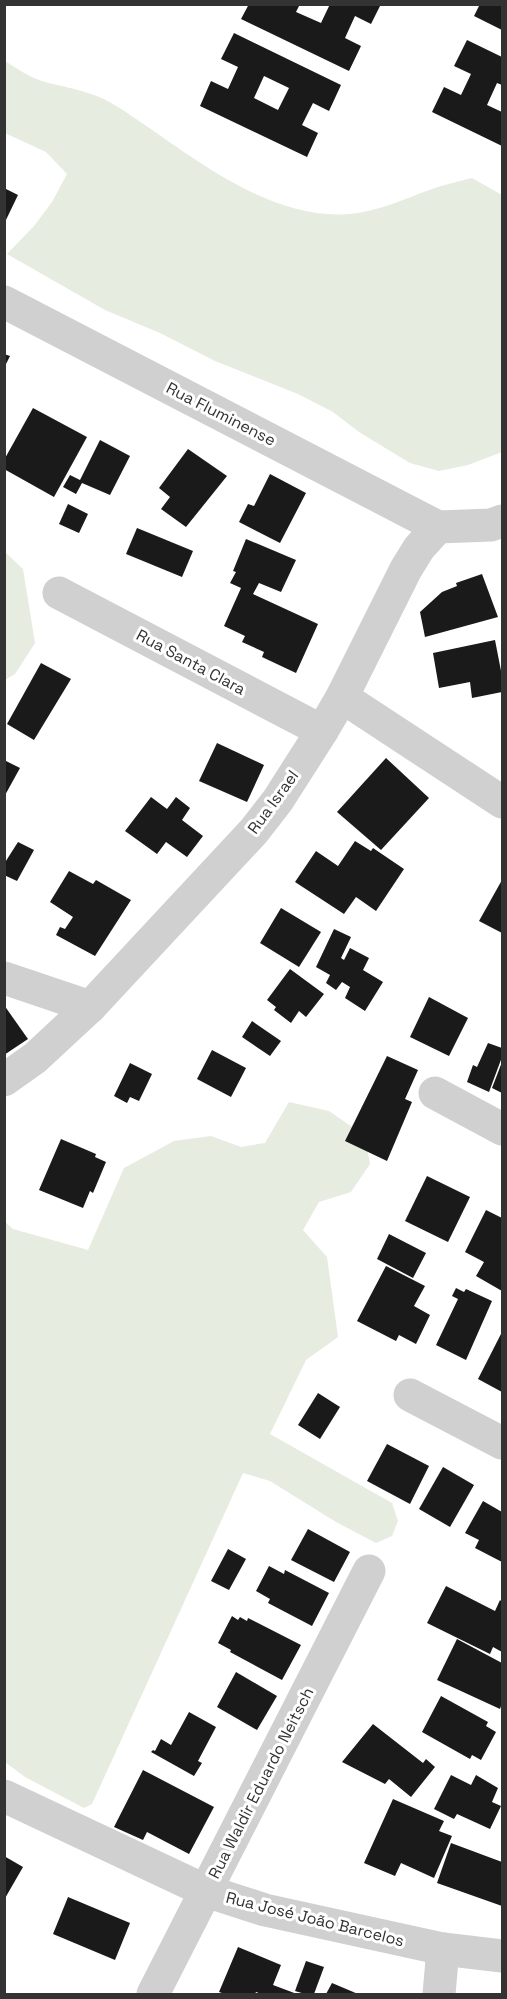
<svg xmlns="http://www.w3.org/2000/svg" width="507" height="1999" viewBox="0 0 507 1999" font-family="'Space Grotesk',sans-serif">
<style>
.green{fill:#e6ecdf}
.building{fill:#1a1a1a;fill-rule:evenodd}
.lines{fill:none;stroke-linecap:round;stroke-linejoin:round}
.minor{stroke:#d0d0d0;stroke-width:33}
.labels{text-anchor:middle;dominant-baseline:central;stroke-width:6;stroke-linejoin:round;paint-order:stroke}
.street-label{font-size:16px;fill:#333;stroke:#fff}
</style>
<rect width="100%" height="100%" fill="#fff"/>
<g class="green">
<path d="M 5,61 C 17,69 31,78 45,82 C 72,89 93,91 118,107 C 187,151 270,226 358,213 C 388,208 413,195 441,186 C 451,183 461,181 472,178 L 502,195 L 502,452 L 468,465 L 439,471 L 410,463 L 359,432 L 333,412 L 298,394 L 215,361 L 160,333 L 105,310 L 7,254 L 34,226 L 52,202 L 67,174 L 46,152 L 5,133 Z"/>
<polygon points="5,552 23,569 35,643 15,674 5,680"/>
<polygon points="289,1102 329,1111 365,1136 370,1164 351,1192 319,1202 303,1230 327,1257 338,1337 306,1360 270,1434 392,1503 398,1521 392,1536 376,1543 336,1522 270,1481 243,1473 92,1804 84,1808 25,1777 5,1762 4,1221 13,1229 88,1250 124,1168 174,1141 211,1136 241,1147 265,1143"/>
</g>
<g class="building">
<polygon points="249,4 300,4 296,12 321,23 330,4 381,4 371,24 355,16 345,38 361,46 349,71 241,19"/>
<polygon points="480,4 502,4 502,30 474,16"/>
<path d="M 234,33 L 341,85 L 329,111 L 313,103 L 302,125 L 318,133 L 307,157 L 200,106 L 211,81 L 228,89 L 238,67 L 221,59 ZM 264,76 L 289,88 L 278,110 L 254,98 Z"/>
<polygon points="467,40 502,57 502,85 497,83 487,105 502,112 502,146 432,112 444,87 461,95 471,74 454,66"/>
<polygon points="4,188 18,195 4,224"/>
<polygon points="4,354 10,356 4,368"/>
<polygon points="33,408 87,437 54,497 4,469 4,460"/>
<polygon points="100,440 130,456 110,495 82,483 76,494 63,487 70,475 80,480"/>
<polygon points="188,449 227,476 186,527 161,509 170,497 159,488"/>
<polygon points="270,474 306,493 280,543 239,522 248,504 254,506"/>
<polygon points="68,504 88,514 79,533 59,524"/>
<polygon points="137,528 193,551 182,577 126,554"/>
<polygon points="246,539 296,560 281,592 259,583 253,594 318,624 296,673 262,657 264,652 242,642 245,636 224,626 241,588 230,583 236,572 233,571"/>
<polygon points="482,574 498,617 425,637 420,612 442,592 457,586 456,583"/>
<polygon points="495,640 502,676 502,692 472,698 470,682 439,688 433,653"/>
<polygon points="41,663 71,679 34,740 7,724"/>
<polygon points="217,743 264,765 247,802 199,781"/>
<polygon points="386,758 429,798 381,850 337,812"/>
<polygon points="4,760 20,768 4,797"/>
<polygon points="151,797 167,809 176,797 190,808 182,820 203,836 187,857 166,842 157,854 125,831"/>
<polygon points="355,841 371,851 373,848 404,869 376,911 356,897 344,914 295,882 316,851 338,866"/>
<polygon points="18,842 34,850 17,881 4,875 4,864"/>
<polygon points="69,871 93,884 96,880 131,900 95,956 56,935 60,927 65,929 73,917 50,902"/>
<polygon points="502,880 502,933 479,921"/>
<polygon points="281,908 321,932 299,967 260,943"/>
<polygon points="334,929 351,937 341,958 344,960 350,948 369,958 363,970 383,982 365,1011 345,998 350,987 342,982 336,990 326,983 330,975 316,967"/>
<polygon points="290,969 324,994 306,1017 299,1011 291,1023 274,1010 276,1007 267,1000"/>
<polygon points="429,997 468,1018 449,1056 410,1037"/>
<polygon points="4,1005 28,1039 4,1055"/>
<polygon points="252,1021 281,1041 270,1056 242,1037"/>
<polygon points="488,1043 502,1048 502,1057 489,1092 467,1082 473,1065 477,1067"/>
<polygon points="212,1050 246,1068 231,1097 197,1079"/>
<polygon points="387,1056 418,1070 405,1099 412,1102 387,1161 345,1141"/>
<polygon points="502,1062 502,1093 492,1088"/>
<polygon points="130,1063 152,1074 139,1101 130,1097 127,1103 114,1096"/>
<polygon points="61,1139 96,1154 95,1157 106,1162 93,1193 90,1191 83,1208 39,1190"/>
<polygon points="427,1176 470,1197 448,1242 405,1221"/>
<polygon points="486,1210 502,1218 502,1291 476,1276 484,1262 465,1252"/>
<polygon points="389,1234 426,1253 413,1278 377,1259"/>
<polygon points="386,1266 425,1286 414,1306 430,1315 416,1344 399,1335 396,1341 357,1321"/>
<polygon points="456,1288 464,1292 466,1289 492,1301 466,1360 436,1345 458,1299 452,1296"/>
<polygon points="502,1332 502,1392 478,1379"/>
<polygon points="318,1393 340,1407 320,1439 298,1425"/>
<polygon points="387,1444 429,1466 410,1504 367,1481"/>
<polygon points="443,1467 474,1485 450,1527 419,1509"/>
<polygon points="483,1501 502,1512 502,1562 475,1548 479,1540 465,1533"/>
<polygon points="308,1529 350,1552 334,1582 291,1560"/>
<polygon points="228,1549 246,1559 229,1590 211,1581"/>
<polygon points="269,1566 284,1574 285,1570 329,1593 312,1626 268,1603 270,1599 256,1591"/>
<polygon points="446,1586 495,1611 500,1600 502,1602 502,1652 493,1647 490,1654 427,1623"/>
<polygon points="232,1616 238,1620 240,1617 247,1621 248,1618 301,1645 282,1680 230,1652 231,1650 218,1643"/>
<polygon points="457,1639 502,1663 502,1703 500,1709 437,1680"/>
<polygon points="236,1672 277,1696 257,1730 217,1707"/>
<polygon points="441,1696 488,1722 486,1726 496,1732 481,1760 472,1755 470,1759 422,1732"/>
<polygon points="189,1712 216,1727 198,1761 202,1763 194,1776 151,1752 153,1750 155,1751 161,1739 171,1745"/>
<polygon points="373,1724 423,1763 426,1759 435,1767 411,1797 389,1779 385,1784 342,1762"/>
<polygon points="143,1770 214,1807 189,1854 147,1832 143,1840 114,1827"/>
<polygon points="451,1775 471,1785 476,1775 498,1788 492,1802 501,1806 490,1829 457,1814 454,1819 434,1809"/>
<polygon points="393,1799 444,1821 439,1831 452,1836 434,1878 401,1863 395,1876 364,1863"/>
<polygon points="451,1843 502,1862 502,1906 437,1883"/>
<polygon points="4,1856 23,1867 4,1900"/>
<polygon points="68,1897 130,1923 115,1960 53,1934"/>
<polygon points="238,1947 281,1965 273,1985 297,1994 261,1994 256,1992 255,1994 225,1994 219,1992"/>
<polygon points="306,1961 324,1967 314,1994 305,1994 295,1991"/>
<polygon points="332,1983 358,1994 326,1994"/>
</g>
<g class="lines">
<g class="minor">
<polyline points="4,302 438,527"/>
<polyline points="59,593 322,731"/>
<polyline points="342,697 502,802"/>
<polyline points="4,978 90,1007"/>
<polyline points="4,1080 35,1058 90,1007 254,831 278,800 322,731 342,697 406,569 419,548 438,527 491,525 502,521"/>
<polyline points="435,1093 502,1129"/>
<polyline points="410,1395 502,1443"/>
<polyline points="4,1796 206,1891 265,1910 443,1949 502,1956"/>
<polyline points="153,1994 369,1571"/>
<polyline points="439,1994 443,1949"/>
</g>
</g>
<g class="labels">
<g class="street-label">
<text transform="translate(221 414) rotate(27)">Rua Fluminense</text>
<text transform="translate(191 662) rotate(28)">Rua Santa Clara</text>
<text transform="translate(273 802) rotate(-54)">Rua Israel</text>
<text transform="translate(261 1783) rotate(-63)">Rua Waldir Eduardo Neitsch</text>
<text transform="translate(315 1919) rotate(14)">Rua José João Barcelos</text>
</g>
</g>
<rect width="507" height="1999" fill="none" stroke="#333333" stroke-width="12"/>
</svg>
